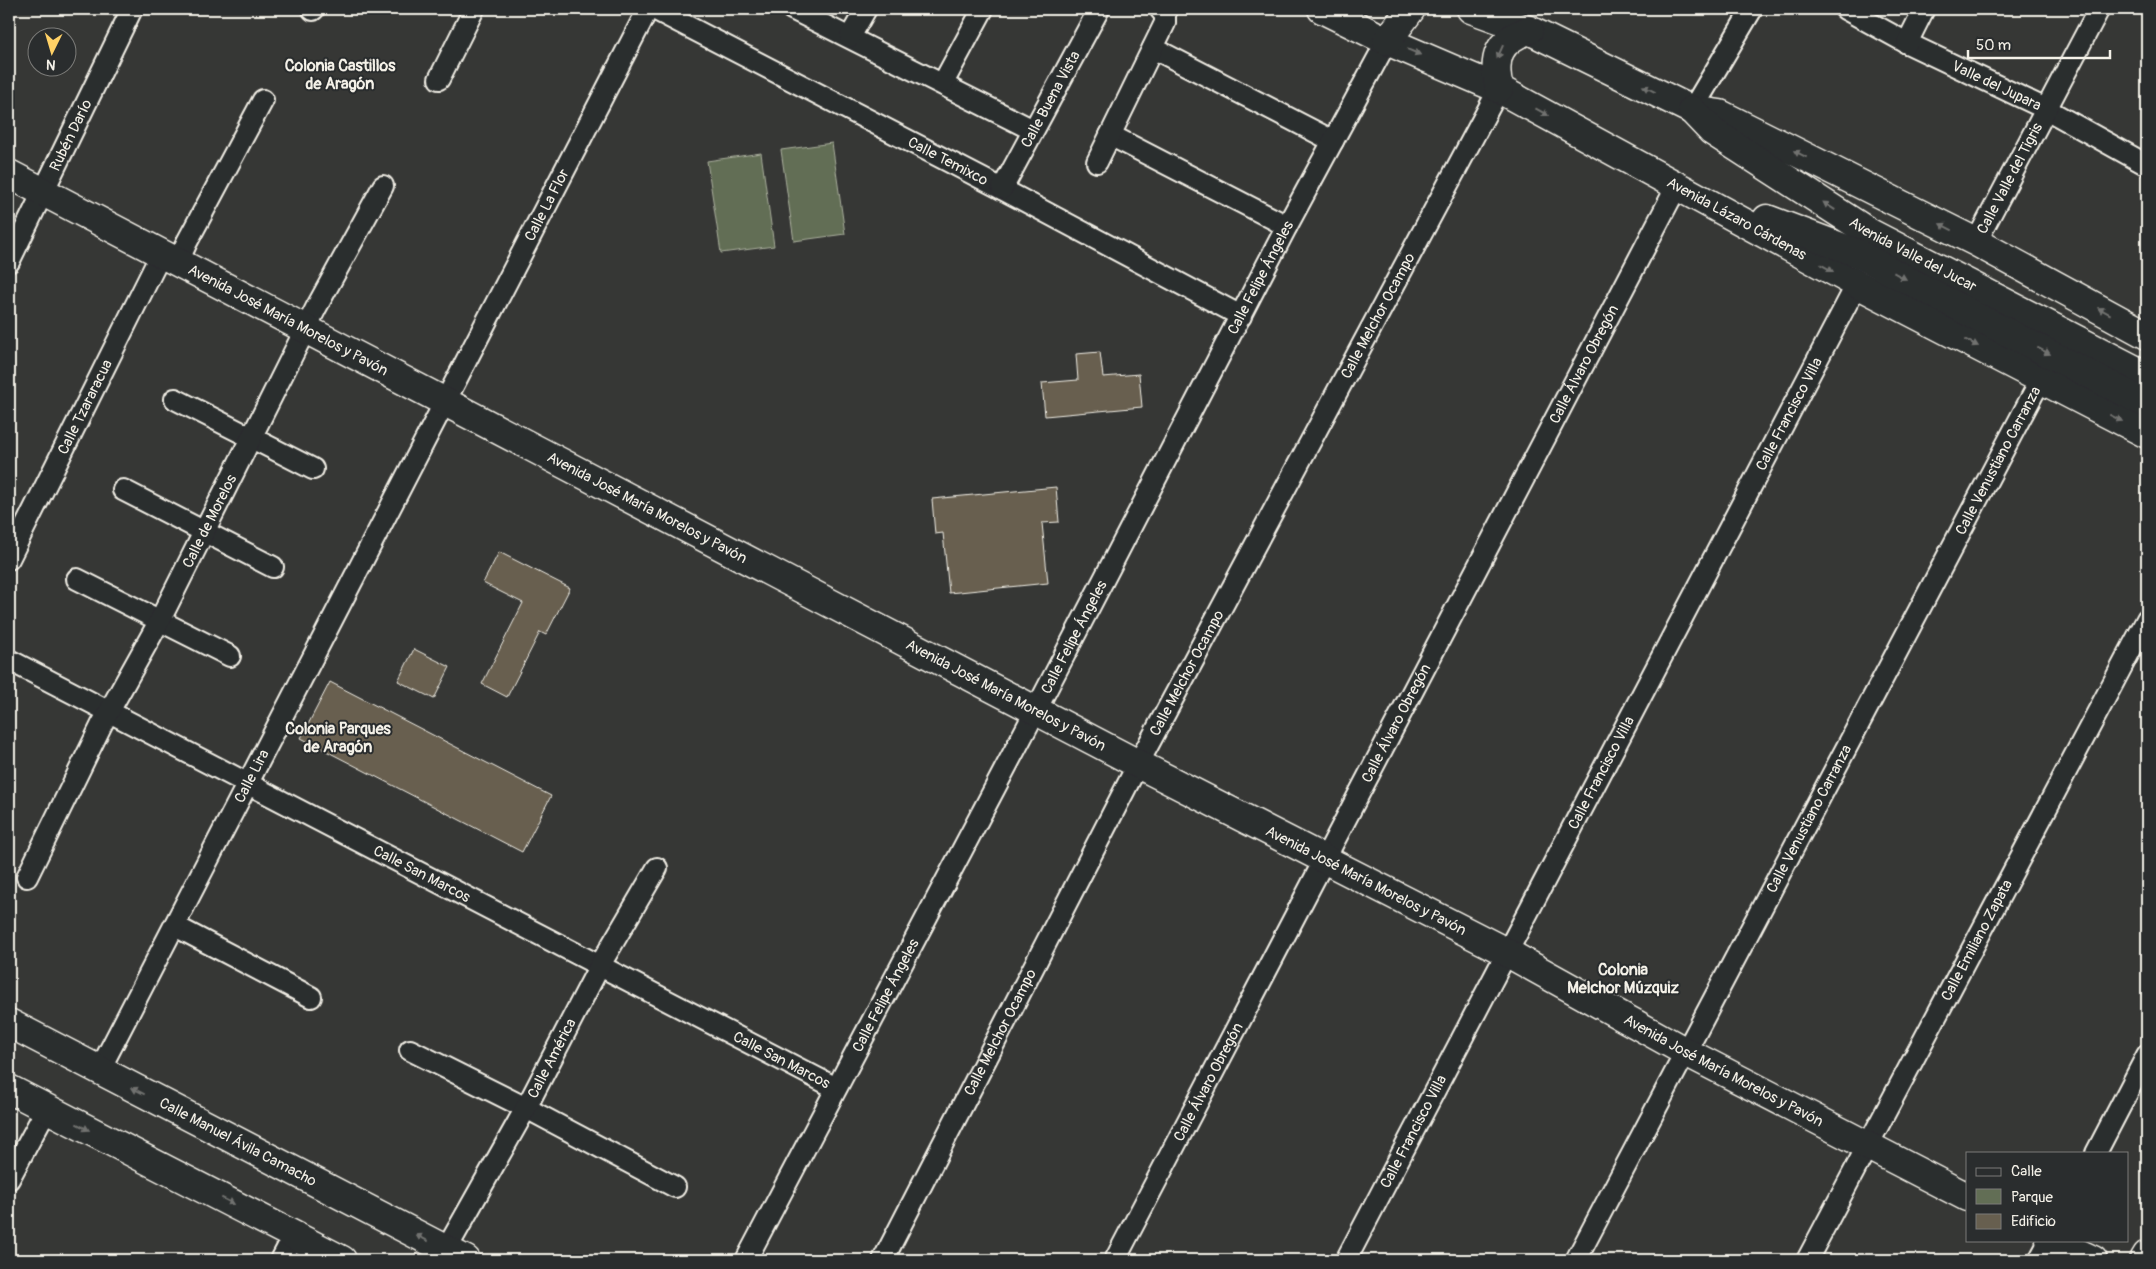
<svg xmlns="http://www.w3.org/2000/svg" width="2156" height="1269" viewBox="0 0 2156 1269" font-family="Pangolin,sans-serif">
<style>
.green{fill:#626e55;stroke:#abb09e}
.building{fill:#675f4f;stroke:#f4f1e8}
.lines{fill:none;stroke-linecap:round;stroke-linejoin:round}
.street-casing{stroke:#f4f1e8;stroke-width:24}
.secondary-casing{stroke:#f4f1e8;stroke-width:31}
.street{stroke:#2a2d2e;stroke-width:20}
.secondary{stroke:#2a2d2e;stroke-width:28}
.oneway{fill:#71726f}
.labels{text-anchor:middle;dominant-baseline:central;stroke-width:4;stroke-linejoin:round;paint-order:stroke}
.street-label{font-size:15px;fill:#f4f1e8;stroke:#2a2d2e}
.neighbourhood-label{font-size:16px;font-weight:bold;fill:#f4f1e8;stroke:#2a2d2e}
</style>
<rect width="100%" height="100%" fill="#363735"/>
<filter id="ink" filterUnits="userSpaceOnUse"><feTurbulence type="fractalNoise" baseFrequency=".02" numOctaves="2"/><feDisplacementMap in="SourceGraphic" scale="10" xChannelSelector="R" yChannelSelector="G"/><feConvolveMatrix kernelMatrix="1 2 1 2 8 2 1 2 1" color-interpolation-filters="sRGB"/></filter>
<g filter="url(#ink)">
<g class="green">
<polygon points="832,143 845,234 794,241 781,150"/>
<polygon points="761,153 774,246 721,253 707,161"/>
</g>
<g class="building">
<polygon points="1100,352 1103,377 1139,374 1142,407 1045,416 1042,383 1078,380 1076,354"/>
<polygon points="1056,487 1059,522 1042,523 1048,583 949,593 943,533 935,534 932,499"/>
<polygon points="499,552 570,588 546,635 540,632 507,697 482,684 523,603 483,583"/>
<polygon points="414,649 450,667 434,699 398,681"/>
<polygon points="330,682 551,796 522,852 301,738"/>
</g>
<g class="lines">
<g class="street-casing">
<g id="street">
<path id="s1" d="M 654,9 L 1002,189 L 1241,316"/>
<polyline points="792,9 1033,130"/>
<path id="s2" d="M 1845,9 L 1907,43 L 2046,109 L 2147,165"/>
<polyline points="313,10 314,9"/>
<polyline points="850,37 866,9"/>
<polyline points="1907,43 1924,9"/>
<polyline points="1153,48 1333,141"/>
<polyline points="439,79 474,9"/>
<polyline points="943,83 983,9"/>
<polyline points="1692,110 1752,9"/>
<polyline points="1110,135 1287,226"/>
<polyline points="1097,162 1165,23 1165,15 1160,9"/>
<path id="s3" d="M 1002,189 L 1099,9"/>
<path id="s4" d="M 1976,242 L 2099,9"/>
<path id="s5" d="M 9,262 L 132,9"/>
<polyline points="178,262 187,242 263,100"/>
<polyline points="175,399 313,469"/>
<polyline points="123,490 273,567"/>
<path id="s6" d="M 9,559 L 161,254"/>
<polyline points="77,579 230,656"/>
<path id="s7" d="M 9,660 L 836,1088"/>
<path id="s8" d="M 27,877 L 102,724 L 160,620 L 316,308 L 383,186"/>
<polyline points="175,926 311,997"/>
<polyline points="410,1050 526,1108 675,1187"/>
<path id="s9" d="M 99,1071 L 648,9"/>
<polyline points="2096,1153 2147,1055"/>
<polyline points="9,1179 47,1108"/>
<path id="s10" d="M 446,1250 L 526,1108 L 600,965 L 657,868"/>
<polyline points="281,1260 294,1235"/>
<path id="s11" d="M 746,1260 L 1036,710 L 1287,226 L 1387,41"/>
<path id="s12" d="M 883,1260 L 1138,764 L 1499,89"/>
<path id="s13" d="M 1115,1260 L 1677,186"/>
<path id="s14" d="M 1346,1260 L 1857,284"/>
<path id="s15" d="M 1576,1260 L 2041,379"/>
<path id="s16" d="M 1807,1260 L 2147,619"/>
<polyline points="2039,1260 2050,1240"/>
</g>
</g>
<g class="secondary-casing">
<g id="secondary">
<path id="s17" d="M 1322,9 L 1387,41 L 1499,89 L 1857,284 L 2147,434"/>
<polyline points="1471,9 1529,30 1692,110 1720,114 1976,242 2147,335"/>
<polyline points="1387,41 1411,9"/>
<path d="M 1499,89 C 1492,58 1498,40 1529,30"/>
<path id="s18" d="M 1692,110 L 1712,131 L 1870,233 L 2147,376"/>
<path id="s19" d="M 9,174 L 1138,764 L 1506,952 L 1686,1052 L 1967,1197"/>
<polyline points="1767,219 1857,253 1964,310 2147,404"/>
<path id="s20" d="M 9,1023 L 466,1260"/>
<polyline points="9,1089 342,1260"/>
<polyline points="2050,1240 2093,1260"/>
<polyline points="2144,1260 2147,1255"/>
</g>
</g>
<use href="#street" class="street"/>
<use href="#secondary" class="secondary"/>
</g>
<defs><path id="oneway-solid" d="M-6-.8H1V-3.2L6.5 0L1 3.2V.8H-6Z" transform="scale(1.25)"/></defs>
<g class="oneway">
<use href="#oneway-solid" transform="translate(1414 52) rotate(23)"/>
<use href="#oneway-solid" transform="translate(1500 52) rotate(114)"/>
<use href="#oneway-solid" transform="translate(1649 89) rotate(-154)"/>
<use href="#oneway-solid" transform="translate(1542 112) rotate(29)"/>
<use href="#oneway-solid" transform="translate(1800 154) rotate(-153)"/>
<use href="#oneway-solid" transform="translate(1829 206) rotate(-147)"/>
<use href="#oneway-solid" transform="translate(1946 227) rotate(-153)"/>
<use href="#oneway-solid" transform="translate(1827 268) rotate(29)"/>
<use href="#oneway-solid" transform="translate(1900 276) rotate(28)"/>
<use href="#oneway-solid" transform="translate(2104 311) rotate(-152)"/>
<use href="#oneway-solid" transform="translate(1972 343) rotate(27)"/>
<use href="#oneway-solid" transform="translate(2044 351) rotate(27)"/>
<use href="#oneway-solid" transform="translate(2116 418) rotate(27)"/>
<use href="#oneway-solid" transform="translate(138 1091) rotate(-153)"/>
<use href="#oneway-solid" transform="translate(83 1127) rotate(27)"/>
<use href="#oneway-solid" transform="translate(228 1201) rotate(27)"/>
<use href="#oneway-solid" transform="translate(422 1238) rotate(-153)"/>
</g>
</g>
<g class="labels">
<g class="street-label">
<text stroke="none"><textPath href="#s2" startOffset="170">Valle del Jupara</textPath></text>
<text stroke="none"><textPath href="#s3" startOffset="102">Calle Buena Vista</textPath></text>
<text stroke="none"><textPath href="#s5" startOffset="141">Rubén Darío</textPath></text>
<text stroke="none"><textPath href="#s1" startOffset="331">Calle Temixco</textPath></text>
<text stroke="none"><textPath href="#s4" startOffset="72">Calle Valle del Tigris</textPath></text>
<text stroke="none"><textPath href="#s9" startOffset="975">Calle La Flor</textPath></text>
<text stroke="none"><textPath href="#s17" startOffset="465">Avenida Lázaro Cárdenas</textPath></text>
<text stroke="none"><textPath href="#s18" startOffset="265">Avenida Valle del Jucar</textPath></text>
<text stroke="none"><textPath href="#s11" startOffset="1109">Calle Felipe Ángeles</textPath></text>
<text stroke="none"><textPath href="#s12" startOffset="1066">Calle Melchor Ocampo</textPath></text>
<text stroke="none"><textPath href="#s19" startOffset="315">Avenida José María Morelos y Pavón</textPath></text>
<text stroke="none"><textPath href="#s13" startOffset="1011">Calle Álvaro Obregón</textPath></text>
<text stroke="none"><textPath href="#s6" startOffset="170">Calle Tzararacua</textPath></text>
<text stroke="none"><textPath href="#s14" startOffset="955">Calle Francisco Villa</textPath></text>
<text stroke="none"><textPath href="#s15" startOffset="904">Calle Venustiano Carranza</textPath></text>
<text stroke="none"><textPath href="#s19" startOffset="720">Avenida José María Morelos y Pavón</textPath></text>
<text stroke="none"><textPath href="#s8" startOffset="400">Calle de Morelos</textPath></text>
<text stroke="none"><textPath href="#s11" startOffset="704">Calle Felipe Ángeles</textPath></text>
<text stroke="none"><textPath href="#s12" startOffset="661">Calle Melchor Ocampo</textPath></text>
<text stroke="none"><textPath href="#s19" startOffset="1125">Avenida José María Morelos y Pavón</textPath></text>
<text stroke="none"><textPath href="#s13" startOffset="606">Calle Álvaro Obregón</textPath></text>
<text stroke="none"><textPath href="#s14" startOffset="550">Calle Francisco Villa</textPath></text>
<text stroke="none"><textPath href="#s9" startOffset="332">Calle Lira</textPath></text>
<text stroke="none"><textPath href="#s15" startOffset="499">Calle Venustiano Carranza</textPath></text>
<text stroke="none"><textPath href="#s7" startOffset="465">Calle San Marcos</textPath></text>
<text stroke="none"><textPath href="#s19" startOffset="1530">Avenida José María Morelos y Pavón</textPath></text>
<text stroke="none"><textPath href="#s16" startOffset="362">Calle Emiliano Zapata</textPath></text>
<text stroke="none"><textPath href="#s11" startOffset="299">Calle Felipe Ángeles</textPath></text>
<text stroke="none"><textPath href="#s12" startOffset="256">Calle Melchor Ocampo</textPath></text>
<text stroke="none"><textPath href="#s10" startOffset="219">Calle América</textPath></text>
<text stroke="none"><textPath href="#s7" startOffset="870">Calle San Marcos</textPath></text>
<text stroke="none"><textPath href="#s19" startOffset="1935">Avenida José María Morelos y Pavón</textPath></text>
<text stroke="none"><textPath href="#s13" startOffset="201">Calle Álvaro Obregón</textPath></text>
<text stroke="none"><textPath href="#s14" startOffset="145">Calle Francisco Villa</textPath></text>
<text stroke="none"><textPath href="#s20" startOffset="258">Calle Manuel Ávila Camacho</textPath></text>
</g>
<g class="neighbourhood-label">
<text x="340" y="66">Colonia Castillos<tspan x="340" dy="18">de Aragón</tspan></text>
<text x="338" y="729">Colonia Parques<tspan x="338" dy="18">de Aragón</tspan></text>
<text x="1623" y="970">Colonia<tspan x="1623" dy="18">Melchor Múzquiz</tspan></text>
</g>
</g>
<rect width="2156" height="1269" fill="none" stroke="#2a2d2e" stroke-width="30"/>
<rect x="15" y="15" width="2126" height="1239" fill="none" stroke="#f4f1e8" stroke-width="2" filter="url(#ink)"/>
<rect x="1966" y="1152" width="162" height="90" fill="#2a2d2e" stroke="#7b7b78"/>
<rect x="1976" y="1168" width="25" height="8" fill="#2a2d2e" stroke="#7b7b78"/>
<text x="2011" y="1176" font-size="15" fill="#f4f1e8">Calle</text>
<rect x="1976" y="1189" width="25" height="15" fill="#626e55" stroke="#7b7b78"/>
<text x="2011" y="1202" font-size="15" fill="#f4f1e8">Parque</text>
<rect x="1976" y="1214" width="25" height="15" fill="#675f4f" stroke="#7b7b78"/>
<text x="2011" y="1226" font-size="15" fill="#f4f1e8">Edificio</text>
<g transform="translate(52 52) rotate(185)"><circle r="24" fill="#2a2d2e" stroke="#7b7b78"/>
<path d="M0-4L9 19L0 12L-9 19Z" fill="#ffd166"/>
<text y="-8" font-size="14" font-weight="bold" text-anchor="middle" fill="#f4f1e8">N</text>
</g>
<path d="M1968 50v8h142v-8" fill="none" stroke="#f4f1e8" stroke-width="2.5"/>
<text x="1976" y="50" font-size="15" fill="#f4f1e8" stroke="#2a2d2e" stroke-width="4" paint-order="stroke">50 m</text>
</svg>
